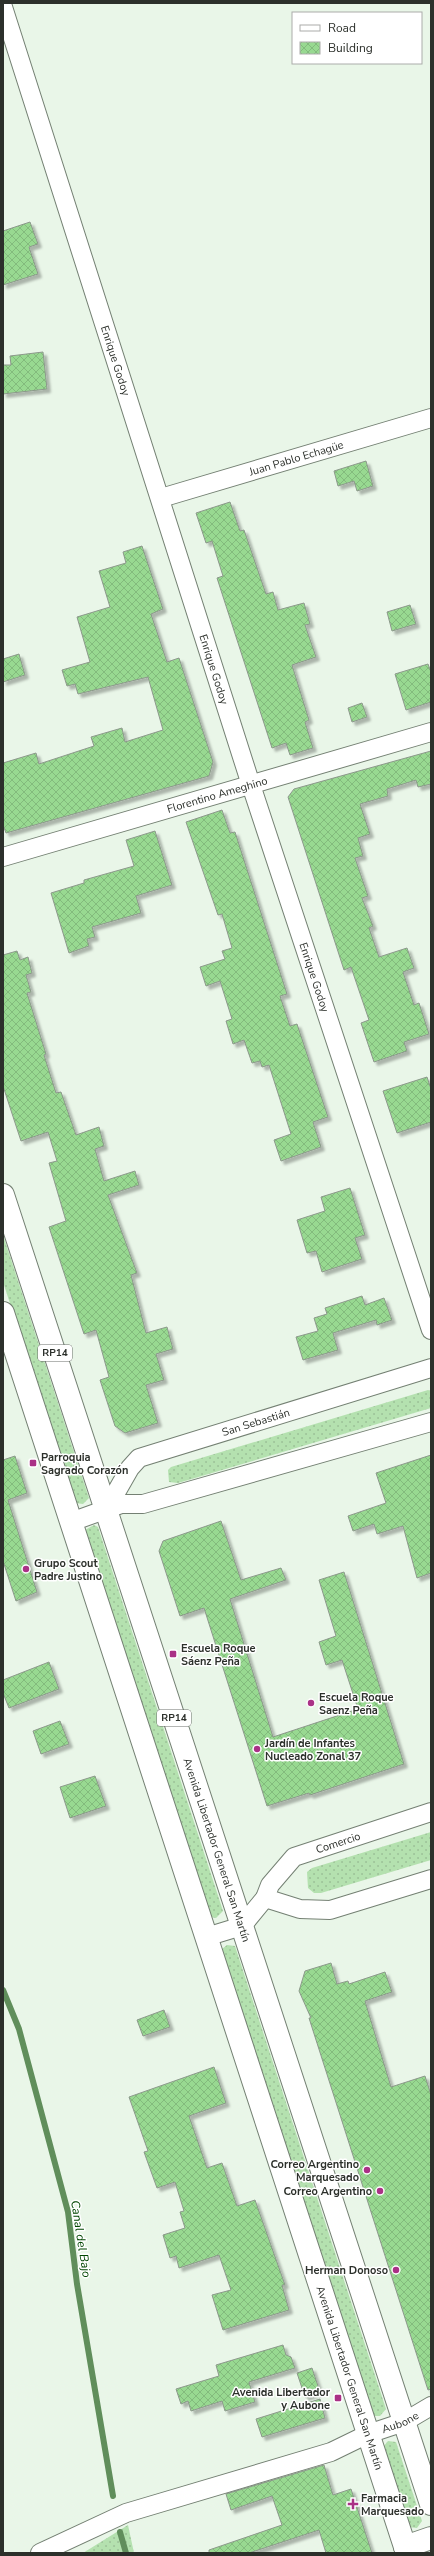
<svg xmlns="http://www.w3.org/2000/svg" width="434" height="2556" viewBox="0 0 434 2556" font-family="'Nunito Sans',sans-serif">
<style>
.grass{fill:url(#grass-dots)}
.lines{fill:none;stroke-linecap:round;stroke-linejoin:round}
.stream{stroke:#608e5b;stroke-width:6}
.building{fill:url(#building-cross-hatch);stroke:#8c988b;filter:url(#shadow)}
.street-casing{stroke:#748073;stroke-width:20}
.primary-casing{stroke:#748073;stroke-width:24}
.street{stroke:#fff;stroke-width:18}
.primary{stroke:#fff;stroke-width:22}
.poi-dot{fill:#aa3186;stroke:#fff;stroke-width:1.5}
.labels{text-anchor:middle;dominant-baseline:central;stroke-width:3;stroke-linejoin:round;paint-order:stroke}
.shield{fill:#fff;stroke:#6b6e6b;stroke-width:1}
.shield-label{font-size:10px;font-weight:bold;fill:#2c302b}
.street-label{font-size:11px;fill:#2c302b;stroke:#fff}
.poi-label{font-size:11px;font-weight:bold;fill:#2c302b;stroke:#fff;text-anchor:start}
.water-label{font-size:12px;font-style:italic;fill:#004600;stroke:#fff}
</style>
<defs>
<pattern id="grass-dots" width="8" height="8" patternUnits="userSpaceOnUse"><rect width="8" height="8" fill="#b4e1af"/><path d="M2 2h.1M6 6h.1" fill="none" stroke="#9bc197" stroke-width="1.8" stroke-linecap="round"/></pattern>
<pattern id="building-cross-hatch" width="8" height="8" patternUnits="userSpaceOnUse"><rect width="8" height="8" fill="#98d991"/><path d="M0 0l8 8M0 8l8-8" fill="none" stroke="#83bb7d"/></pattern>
<filter id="shadow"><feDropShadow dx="3.5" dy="3.5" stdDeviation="1" flood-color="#0004"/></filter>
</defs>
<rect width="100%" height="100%" fill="#e9f6e8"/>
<g class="grass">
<polygon points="3,1235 89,1498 83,1504 75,1503 3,1282"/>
<polygon points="428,1390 431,1391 431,1408 178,1483 169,1482 168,1470 171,1467"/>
<polygon points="94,1525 98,1527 223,1911 216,1918 211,1917 85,1530"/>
<polygon points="431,1832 431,1860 321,1893 314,1893 308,1888 307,1872 312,1868"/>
<polygon points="227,1945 235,1946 386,2409 380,2416 374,2416 222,1949"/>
<polygon points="388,2441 396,2442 422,2521 417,2528 408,2527 383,2447"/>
<polygon points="128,2525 134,2553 83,2553"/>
</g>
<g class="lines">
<g class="stream">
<polyline points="3,1990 19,2029 68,2212 77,2284 113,2496"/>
<polyline points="120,2532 126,2553"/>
</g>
</g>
<g class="building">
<polygon points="30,222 38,244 29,247 38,274 3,285 3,231"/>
<polygon points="43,352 47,389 3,394 3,365 11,365 10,356"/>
<polygon points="366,461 373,486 357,491 354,481 338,486 334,471"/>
<polygon points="230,502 240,531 244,530 266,594 273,592 278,610 304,603 310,624 305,625 316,657 292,665 309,720 305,722 313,748 290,755 286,743 272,748 217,578 223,576 212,541 206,543 196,513"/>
<polygon points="142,546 163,609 151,614 167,662 179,658 213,762 209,776 6,833 3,825 3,763 36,753 39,764 94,746 91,737 122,728 125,742 163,730 148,677 78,694 75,684 67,686 62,670 90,662 77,617 110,607 99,571 126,563 123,552"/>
<polygon points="410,605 416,624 392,631 387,612"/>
<polygon points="19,654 25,675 3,682 3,659"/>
<polygon points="428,664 431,672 431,702 406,710 395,674"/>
<polygon points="362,703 367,717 352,722 348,708"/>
<polygon points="431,751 431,784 418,787 416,780 387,789 388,796 360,804 370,834 358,838 363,856 355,858 368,896 362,898 373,926 369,928 379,957 407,948 414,968 403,972 414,1005 419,1003 429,1034 404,1042 407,1051 374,1062 361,1023 369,1020 351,967 344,970 288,797 294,789"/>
<polygon points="222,810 230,833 235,832 287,994 280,996 290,1026 297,1024 328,1117 313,1122 321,1147 281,1161 274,1140 291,1134 269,1065 262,1067 260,1061 252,1063 244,1040 233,1044 226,1021 232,1019 220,981 206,986 200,967 225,959 222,951 232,948 222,914 218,915 186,822"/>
<polygon points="155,831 172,885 136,896 141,913 92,927 95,937 87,939 89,946 69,953 51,893 84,883 84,880 134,866 126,840"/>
<polygon points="17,951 20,960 28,957 32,973 26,975 31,992 27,993 46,1054 44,1055 56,1093 61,1092 76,1135 99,1127 104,1146 95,1149 104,1181 135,1171 139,1185 108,1195 137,1273 131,1275 146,1333 167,1327 173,1349 156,1354 164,1380 146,1385 158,1423 125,1433 115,1426 100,1380 109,1377 96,1330 84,1334 49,1227 66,1221 49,1163 57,1161 48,1132 21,1141 3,1086 3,955"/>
<polygon points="427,1077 431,1089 431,1122 397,1133 383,1091"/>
<polygon points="350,1188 365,1235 355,1238 362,1259 322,1272 316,1251 307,1253 297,1220 325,1211 321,1197"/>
<polygon points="362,1296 365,1305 384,1298 392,1320 377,1325 376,1320 333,1333 338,1350 303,1360 296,1337 318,1331 314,1318 327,1314 325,1308"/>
<polygon points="431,1455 431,1573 417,1578 403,1526 377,1534 374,1524 353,1531 348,1516 386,1503 376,1473"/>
<polygon points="15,1456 27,1493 8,1500 37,1592 16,1601 3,1561 3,1460"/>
<polygon points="221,1521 241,1580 281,1568 286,1580 230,1599 273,1737 358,1709 342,1660 326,1665 319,1642 336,1636 319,1580 344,1572 404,1764 310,1795 309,1793 267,1806 204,1608 180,1616 159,1551 163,1541"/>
<polygon points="49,1662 59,1689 9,1708 3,1693 3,1680"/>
<polygon points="60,1721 69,1744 41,1754 33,1731"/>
<polygon points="95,1776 106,1806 70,1818 60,1787"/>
<polygon points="331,1963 337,1984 348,1981 349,1984 385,1972 392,1992 365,2001 391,2087 425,2076 431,2095 431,2389 428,2390 309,2018 311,2018 299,1991 305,1971"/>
<polygon points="164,2010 170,2027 143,2036 137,2020"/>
<polygon points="214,2067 226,2103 189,2116 207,2168 222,2163 237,2206 255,2200 285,2285 282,2285 289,2310 223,2330 212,2295 231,2290 219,2255 179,2268 176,2256 170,2258 163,2235 185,2228 180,2212 184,2211 175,2182 157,2188 144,2152 148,2151 129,2097"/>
<polygon points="283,2345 286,2355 291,2357 295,2368 249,2382 255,2402 225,2411 222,2401 191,2411 188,2401 181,2404 176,2389 219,2376 216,2365"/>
<polygon points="312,2368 320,2392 305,2397 297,2373"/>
<polygon points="320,2399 325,2418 262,2437 256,2419"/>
<polygon points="324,2465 333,2495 351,2489 372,2553 326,2553 319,2530 249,2553 209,2553 209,2550 282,2525 272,2496 231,2510 226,2494"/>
</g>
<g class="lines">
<g class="street-casing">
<g id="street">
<path id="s1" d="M 3,7 L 251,785 L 431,1330"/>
<path id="s2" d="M 161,498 L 431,418"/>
<path id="s3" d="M 3,857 L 431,732"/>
<path id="s4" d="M 106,1510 L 130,1468 L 139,1458 L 431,1368"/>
<polyline points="71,1522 121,1504 143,1504 431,1422"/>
<polyline points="265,1898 300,1909 330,1910 431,1879"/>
<path id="s5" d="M 206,1937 L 242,1926 L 265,1898 L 270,1885 L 294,1857 L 431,1812"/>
<path id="s6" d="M 40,2553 L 126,2513 L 331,2452 L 368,2434 L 404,2422 L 431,2406"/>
</g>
</g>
<g class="primary-casing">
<g id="primary">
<path id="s7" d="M 3,1195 L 431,2504"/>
<path id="s8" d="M 3,1313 L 407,2553"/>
<polyline points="405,2547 431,2538"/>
</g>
</g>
<use href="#street" class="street"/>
<use href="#primary" class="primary"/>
</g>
<g class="poi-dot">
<rect x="29" y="1459" width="8" height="8" rx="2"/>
<circle cx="26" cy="1569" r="4"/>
<rect x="169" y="1650" width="8" height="8" rx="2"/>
<circle cx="311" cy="1703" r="4"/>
<circle cx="257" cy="1749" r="4"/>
<circle cx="367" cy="2170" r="4"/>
<circle cx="380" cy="2191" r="4"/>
<circle cx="396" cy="2270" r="4"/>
<rect x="334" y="2394" width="8" height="8" rx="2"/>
<path d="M351 2498h4v4h4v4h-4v4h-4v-4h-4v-4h4z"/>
</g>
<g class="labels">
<g class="shield">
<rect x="38" y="1345" width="34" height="16" rx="3"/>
<rect x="157" y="1710" width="34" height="16" rx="3"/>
</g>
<g class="shield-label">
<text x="55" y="1353">RP14</text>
<text x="174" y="1718">RP14</text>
</g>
<g class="street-label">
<text stroke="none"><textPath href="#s1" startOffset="371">Enrique Godoy</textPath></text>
<text stroke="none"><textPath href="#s2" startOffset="141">Juan Pablo Echagüe</textPath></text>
<text stroke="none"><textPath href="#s1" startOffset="695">Enrique Godoy</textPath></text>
<text stroke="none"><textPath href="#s3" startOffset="223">Florentino Ameghino</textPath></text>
<text stroke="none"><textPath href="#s1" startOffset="1019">Enrique Godoy</textPath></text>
<text stroke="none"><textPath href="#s4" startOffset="184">San Sebastián</textPath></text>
<text stroke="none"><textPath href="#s5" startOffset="171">Comercio</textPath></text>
<text stroke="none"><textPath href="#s7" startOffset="689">Avenida Libertador General San Martín</textPath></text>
<text stroke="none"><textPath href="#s8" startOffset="1120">Avenida Libertador General San Martín</textPath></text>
<text stroke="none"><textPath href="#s6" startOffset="384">Aubone</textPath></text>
</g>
<g class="poi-label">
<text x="41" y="1457">Parroquia<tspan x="41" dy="13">Sagrado Corazón</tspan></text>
<text x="34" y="1563">Grupo Scout<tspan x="34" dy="13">Padre Justino</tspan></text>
<text x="181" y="1648">Escuela Roque<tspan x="181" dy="13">Sáenz Peña</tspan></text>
<text x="319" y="1697">Escuela Roque<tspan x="319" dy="13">Saenz Peña</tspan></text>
<text x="265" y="1743">Jardín de Infantes<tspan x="265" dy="13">Nucleado Zonal 37</tspan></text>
<text x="359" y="2164" text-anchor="end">Correo Argentino<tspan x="359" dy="13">Marquesado</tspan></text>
<text x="372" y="2191" text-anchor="end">Correo Argentino</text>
<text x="388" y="2270" text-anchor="end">Herman Donoso</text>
<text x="330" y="2392" text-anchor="end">Avenida Libertador<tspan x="330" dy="13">y Aubone</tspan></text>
<text x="361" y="2498">Farmacia<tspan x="361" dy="13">Marquesado</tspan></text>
</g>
<g class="water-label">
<text transform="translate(81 2239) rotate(81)">Canal del Bajo</text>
</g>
</g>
<rect width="434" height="2556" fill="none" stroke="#2c302b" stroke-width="8"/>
<rect x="292" y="12" width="130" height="52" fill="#ffffff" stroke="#abacaa"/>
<rect x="300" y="25" width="20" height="6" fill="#ffffff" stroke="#abacaa"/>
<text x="328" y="32" font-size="12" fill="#2c302b">Road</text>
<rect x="300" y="42" width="20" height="12" fill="url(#building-cross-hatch)" stroke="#abacaa"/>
<text x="328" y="52" font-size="12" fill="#2c302b">Building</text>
</svg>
